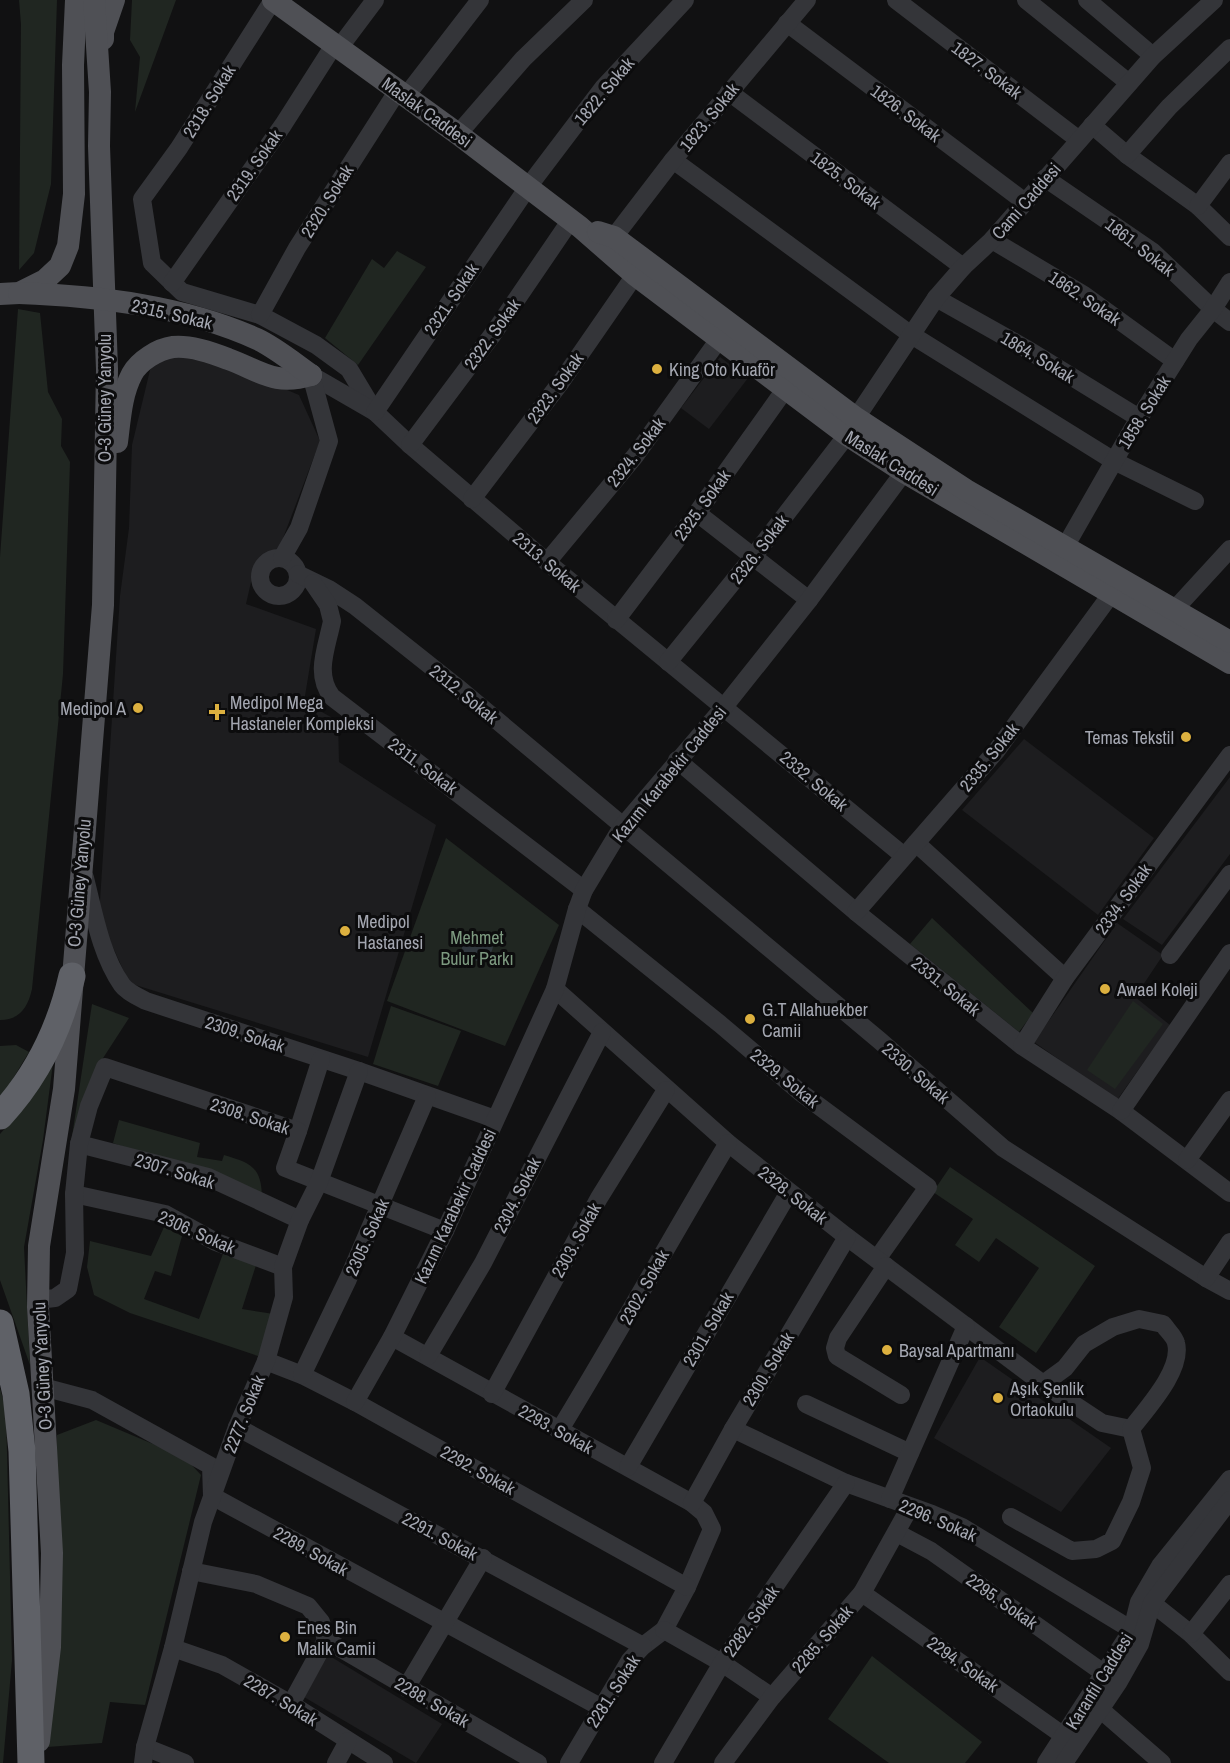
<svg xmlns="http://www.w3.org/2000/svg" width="1230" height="1763" viewBox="0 0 1230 1763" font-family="'Archivo Narrow',sans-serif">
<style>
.built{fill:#1d1d1f}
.green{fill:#202621}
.water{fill:#30373d}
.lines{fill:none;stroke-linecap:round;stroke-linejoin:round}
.minor{stroke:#343539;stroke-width:18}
.major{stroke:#4f5055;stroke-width:22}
.highway{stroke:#5f6167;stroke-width:27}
.major-bridge{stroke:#4f5055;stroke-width:22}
.poi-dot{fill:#dcb03f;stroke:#0c0c0d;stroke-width:2}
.labels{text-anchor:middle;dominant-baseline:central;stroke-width:6;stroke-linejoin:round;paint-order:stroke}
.street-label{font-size:18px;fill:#a4a7b1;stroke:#0c0c0d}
.poi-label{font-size:18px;fill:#a4a7b1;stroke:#0c0c0d;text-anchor:start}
.park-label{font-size:18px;fill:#7d9a80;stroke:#0c0c0d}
</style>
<rect width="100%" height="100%" fill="#111112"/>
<g class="built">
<polygon points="176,354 230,366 299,395 320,441 280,546 254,569 246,604 316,629 304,702 338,721 339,762 436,825 368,1057 129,983 99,916 120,596 129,528 132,445 151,366"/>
<polygon points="720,357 748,378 709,429 681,408"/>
<polygon points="1024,739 1154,838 1098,915 962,810"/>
<polygon points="1230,777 1230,854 1162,945 1123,919"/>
<polygon points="1117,923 1163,955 1135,997 1170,1025 1117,1100 1034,1042"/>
<polygon points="980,1357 1111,1448 1061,1512 934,1438"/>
<polygon points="328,1655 442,1724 416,1763 304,1697"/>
</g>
<g class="green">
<polygon points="19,0 57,0 51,184 34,253 19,270 21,24"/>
<polygon points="132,0 176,0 135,112 140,57 130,40"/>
<polygon points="397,251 426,267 358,365 325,338 372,259 384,268"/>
<path d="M 18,309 L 40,313 L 48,392 L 62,419 L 61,446 L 70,462 L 63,674 L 32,989 C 28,1007 20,1020 0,1020 L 0,557 Z"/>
<polygon points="446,838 559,925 505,1046 387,1001"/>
<polygon points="932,918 1033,1013 1019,1032 910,944"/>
<polygon points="1133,1001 1163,1024 1115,1089 1087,1070"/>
<polygon points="92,1004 129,1018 94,1072 70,1150"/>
<polygon points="391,1006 461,1031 438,1086 373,1064"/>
<polygon points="16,1045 29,1052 6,1090 0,1097 0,1046"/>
<polygon points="53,1063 43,1140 24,1247 30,1365 0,1280 0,1134 19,1113"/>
<path d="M 119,1120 L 200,1143 L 197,1157 L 222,1161 L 224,1155 C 250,1163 261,1166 262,1196 L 113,1143 Z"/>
<polygon points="950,1167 1095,1266 1036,1353 999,1327 1039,1268 996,1238 979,1262 955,1245 973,1219 933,1192"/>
<polygon points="164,1227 182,1236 171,1276 155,1271 144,1299 199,1319 224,1251 257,1262 242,1309 274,1314 258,1356 130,1313 94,1295 87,1267 90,1241 151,1256"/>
<polygon points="0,1388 6,1411 12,1660 3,1763 0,1763"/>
<polygon points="96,1420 184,1457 201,1475 145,1705 110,1702 102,1743 47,1747 57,1435"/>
<polygon points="872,1656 982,1742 965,1763 889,1763 828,1719"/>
</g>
<path class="water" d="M 486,940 L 494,941 C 492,961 482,963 465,959 L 462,955 L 462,946 L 468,942 L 479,945 Z"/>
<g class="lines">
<g class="minor">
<polyline points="273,0 179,148 142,199 152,263 182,292 260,315 316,345 349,369 373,409"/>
<polyline points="896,0 1079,140"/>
<polyline points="1026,0 1129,83"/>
<polyline points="1087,0 1153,56"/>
<polyline points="787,23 1025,202"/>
<polyline points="339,48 375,0"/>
<polyline points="729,92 963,267"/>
<polyline points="406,96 480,0"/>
<polyline points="1092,125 1127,155 1198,206 1230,237"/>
<polyline points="458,134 523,59 584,0"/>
<polyline points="1127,155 1169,107 1230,48"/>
<polyline points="673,160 910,334 1114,461 1195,501"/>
<polyline points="1045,178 1153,252 1213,309 1230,322"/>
<polyline points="1198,206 1230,163"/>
<polyline points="614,237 673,160 807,0"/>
<polyline points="992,240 1084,295 1175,361"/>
<polyline points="172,283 283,125 334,45"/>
<polyline points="936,298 1025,348 1139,418"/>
<polyline points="260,315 297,248 398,90"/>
<polyline points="311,375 375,412 410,445 547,562 904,856"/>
<polyline points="375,412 528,187 603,88 685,0"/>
<polyline points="856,418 936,298 963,267 992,240 1153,56 1214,0"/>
<polyline points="410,445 493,334 570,221"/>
<polyline points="472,499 561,382 635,275"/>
<polyline points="697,513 809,600"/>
<polyline points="1065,547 1133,428 1189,339 1213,309 1230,282"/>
<circle cx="279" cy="577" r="19"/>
<polyline points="282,558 299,528 329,441 311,375"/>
<polyline points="547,562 635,456 720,338"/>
<polyline points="298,574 329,589 355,606 457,687 879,1040 1003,1148 1206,1278 1230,1291"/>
<path d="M 313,583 L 328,605 L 332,621 C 327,647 314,674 332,697 L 584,890"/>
<polyline points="1174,610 1230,549"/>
<polyline points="616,620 697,513 786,388"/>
<polyline points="668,662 753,557 847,435"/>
<polyline points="677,760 856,912 1022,1046 1121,1111 1230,1193"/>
<polyline points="916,843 1065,978"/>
<path d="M 85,878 C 94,914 101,955 122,985 C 127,992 138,997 146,1001 L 359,1071 L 495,1119"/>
<polyline points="577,909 720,1024 800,1092 928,1187 877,1259"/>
<polyline points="856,912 997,750 1112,593"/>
<polyline points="1170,955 1230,874"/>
<polyline points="555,989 728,1143 847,1237 1043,1384 1102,1423 1131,1429"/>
<polyline points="1022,1046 1065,978 1230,755"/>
<polyline points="1121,1111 1230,953"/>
<polyline points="298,1131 321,1059"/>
<polyline points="79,1144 208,1177 300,1220"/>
<polyline points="1187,1160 1230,1100"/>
<polyline points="74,1194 165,1214 216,1242 283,1267"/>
<polyline points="886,1266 838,1338 835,1348 837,1356 901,1395"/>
<polyline points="1206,1278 1230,1242"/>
<polyline points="38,1300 55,1298 68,1289 75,1253 74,1194 79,1144 89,1106 105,1067 298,1131 285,1168 445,1231"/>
<polyline points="392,1337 692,1503 704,1513 712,1529 687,1587 664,1630 643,1646 630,1660 569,1763"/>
<polyline points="428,1356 483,1263 602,1032"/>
<polyline points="266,1361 302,1375 355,1402 687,1587"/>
<polyline points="302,1375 348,1279 427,1096"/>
<polyline points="43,1387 92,1400 211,1466 212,1496 602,1708"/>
<polyline points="492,1394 599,1198 666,1090"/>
<polyline points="355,1402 392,1337 445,1231 555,989 577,909 584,890 622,827 724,707 809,600 904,472"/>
<polyline points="806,1404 910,1453"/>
<polyline points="237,1427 643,1646"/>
<polyline points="733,1429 846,1483 932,1514 962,1527 1132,1630"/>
<path d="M 559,1431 C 617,1336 671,1238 728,1143"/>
<polyline points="628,1467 789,1192"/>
<polyline points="890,1499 966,1326"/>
<polyline points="692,1503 733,1429 847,1237"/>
<path d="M 1011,1517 L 1072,1551 L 1096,1549 L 1112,1541 L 1131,1502 L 1142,1468 L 1131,1429 C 1146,1409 1183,1370 1176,1343 C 1175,1337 1166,1329 1163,1324 L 1139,1319 L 1113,1327 L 1084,1344 L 1065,1368 L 1043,1384"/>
<polyline points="897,1533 931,1551 1105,1674"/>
<polyline points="191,1571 256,1584 308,1606 321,1622 326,1640 538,1763"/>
<polyline points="862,1593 1064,1736"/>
<polyline points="1152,1603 1191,1634 1230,1672"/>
<polyline points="664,1630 722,1663 772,1697"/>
<polyline points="1191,1634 1230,1584"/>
<polyline points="173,1648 222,1665 291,1704 384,1763"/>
<polyline points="406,1688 483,1558"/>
<polyline points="291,1704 326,1640"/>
<polyline points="1100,1709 1162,1763"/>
<polyline points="145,1747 185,1763"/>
<polyline points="143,1763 145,1747 173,1648 203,1522 237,1427 266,1361 284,1297 283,1267 300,1220 319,1182 359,1071"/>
<polyline points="336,1763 348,1741"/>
<polyline points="663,1763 722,1663 846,1483"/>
<polyline points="723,1763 772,1697 862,1593 910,1507"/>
<polyline points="1046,1763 1132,1630 1139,1602 1160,1566 1230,1479"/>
<polyline points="1064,1763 1118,1683 1140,1644 1152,1603 1230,1500"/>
</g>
<g class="major">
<polyline points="273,0 458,134 580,227 635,275 847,435 904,472 1230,663"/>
<polyline points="103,39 103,32 114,0"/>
<polyline points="598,232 614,237 856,418 966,490 1230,642"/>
<polyline points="0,294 19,293 45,280 60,266 68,246 74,194 73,65 76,0"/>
<path d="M 117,442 C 120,419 121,395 132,374 C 139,361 158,349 173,347 C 190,345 213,353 228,359 C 261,371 274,386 311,375"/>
<polyline points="39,1741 50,1647 52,1553 38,1307 39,1246 64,1089 103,605 107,369 99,146 100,92 94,0"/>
</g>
<g class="highway">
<path d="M 0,1116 C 37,1076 60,1029 72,976"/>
<polyline points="0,1323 16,1394 22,1451 31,1763"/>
</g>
<path class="major-bridge" d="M 19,293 C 99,296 184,306 257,339 C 276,348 294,363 311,375"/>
</g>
<g class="poi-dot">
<circle cx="657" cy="369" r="6"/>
<circle cx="138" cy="708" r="6"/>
<path d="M214 703h6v6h6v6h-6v6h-6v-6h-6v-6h6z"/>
<circle cx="1186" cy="737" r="6"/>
<circle cx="345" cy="931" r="6"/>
<circle cx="1105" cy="989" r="6"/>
<circle cx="750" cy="1019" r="6"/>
<circle cx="887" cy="1350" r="6"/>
<circle cx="998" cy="1398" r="6"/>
<circle cx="285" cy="1637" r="6"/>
</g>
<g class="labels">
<g class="street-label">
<text transform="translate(987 70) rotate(37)">1827. Sokak</text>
<text transform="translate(604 91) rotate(-50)">1822. Sokak</text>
<text transform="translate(209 101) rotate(-58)">2318. Sokak</text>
<text transform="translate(427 112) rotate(36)">Maslak Caddesi</text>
<text transform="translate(906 113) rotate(37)">1826. Sokak</text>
<text transform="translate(709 117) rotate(-51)">1823. Sokak</text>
<text transform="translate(254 165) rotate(-55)">2319. Sokak</text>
<text transform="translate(846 180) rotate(37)">1825. Sokak</text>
<text transform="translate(327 201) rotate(-58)">2320. Sokak</text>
<text transform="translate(1026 201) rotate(-49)">Cami Caddesi</text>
<text transform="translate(1140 247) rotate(38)">1861. Sokak</text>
<text transform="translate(1085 298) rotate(34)">1862. Sokak</text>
<text transform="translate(451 299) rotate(-56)">2321. Sokak</text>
<text transform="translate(172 314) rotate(13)">2315. Sokak</text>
<text transform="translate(492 334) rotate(-54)">2322. Sokak</text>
<text transform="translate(1038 357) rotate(31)">1864. Sokak</text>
<text transform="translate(555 388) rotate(-54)">2323. Sokak</text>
<text transform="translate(104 398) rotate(-90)">O-3 Güney Yanyolu</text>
<text transform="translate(1144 412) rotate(-58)">1858. Sokak</text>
<text transform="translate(636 452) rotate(-52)">2324. Sokak</text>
<text transform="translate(892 463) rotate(32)">Maslak Caddesi</text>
<text transform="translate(702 505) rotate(-54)">2325. Sokak</text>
<text transform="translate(759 549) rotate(-52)">2326. Sokak</text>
<text transform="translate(547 562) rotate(40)">2313. Sokak</text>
<text transform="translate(464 694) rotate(39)">2312. Sokak</text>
<text transform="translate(989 757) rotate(-51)">2335. Sokak</text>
<text transform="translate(423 766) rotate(37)">2311. Sokak</text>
<text transform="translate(669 774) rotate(-51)">Kazım Karabekir Caddesi</text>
<text transform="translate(814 781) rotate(40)">2332. Sokak</text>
<text transform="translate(79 883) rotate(-85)">O-3 Güney Yanyolu</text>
<text transform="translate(1123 899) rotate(-54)">2334. Sokak</text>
<text transform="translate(946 986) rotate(39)">2331. Sokak</text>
<text transform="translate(245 1034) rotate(18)">2309. Sokak</text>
<text transform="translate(916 1073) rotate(41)">2330. Sokak</text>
<text transform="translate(785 1078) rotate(39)">2329. Sokak</text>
<text transform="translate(250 1116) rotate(18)">2308. Sokak</text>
<text transform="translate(175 1171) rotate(17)">2307. Sokak</text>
<text transform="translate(517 1195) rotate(-63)">2304. Sokak</text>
<text transform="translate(793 1195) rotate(38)">2328. Sokak</text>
<text transform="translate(455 1206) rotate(-65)">Kazım Karabekir Caddesi</text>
<text transform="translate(197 1232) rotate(24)">2306. Sokak</text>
<text transform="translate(367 1237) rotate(-66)">2305. Sokak</text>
<text transform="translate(576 1240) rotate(-61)">2303. Sokak</text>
<text transform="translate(644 1287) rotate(-61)">2302. Sokak</text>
<text transform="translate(708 1329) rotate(-60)">2301. Sokak</text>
<text transform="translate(42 1366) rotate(-93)">O-3 Güney Yanyolu</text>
<text transform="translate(768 1369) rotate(-59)">2300. Sokak</text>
<text transform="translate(244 1414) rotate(-68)">2277. Sokak</text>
<text transform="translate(556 1429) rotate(29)">2293. Sokak</text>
<text transform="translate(478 1470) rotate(29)">2292. Sokak</text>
<text transform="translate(938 1520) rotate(23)">2296. Sokak</text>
<text transform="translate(440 1536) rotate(28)">2291. Sokak</text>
<text transform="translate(311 1551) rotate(29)">2289. Sokak</text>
<text transform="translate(1002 1601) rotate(35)">2295. Sokak</text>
<text transform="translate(751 1621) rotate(-55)">2282. Sokak</text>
<text transform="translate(822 1639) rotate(-49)">2285. Sokak</text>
<text transform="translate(963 1664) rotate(35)">2294. Sokak</text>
<text transform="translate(1099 1681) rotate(-58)">Karanfil Caddesi</text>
<text transform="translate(613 1691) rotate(-57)">2281. Sokak</text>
<text transform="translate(281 1700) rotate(31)">2287. Sokak</text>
<text transform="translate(432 1702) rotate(30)">2288. Sokak</text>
</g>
<g class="poi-label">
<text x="669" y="369">King Oto Kuaför</text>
<text x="230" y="702">Medipol Mega<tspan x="230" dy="21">Hastaneler Kompleksi</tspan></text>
<text x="126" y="708" text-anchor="end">Medipol A</text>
<text x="1174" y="737" text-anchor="end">Temas Tekstil</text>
<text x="357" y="921">Medipol<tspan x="357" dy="21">Hastanesi</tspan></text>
<text x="1117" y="989">Awael Koleji</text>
<text x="762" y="1009">G.T Allahuekber<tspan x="762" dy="21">Camii</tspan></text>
<text x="899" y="1350">Baysal Apartmanı</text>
<text x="1010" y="1388">Aşık Şenlik<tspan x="1010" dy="21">Ortaokulu</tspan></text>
<text x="297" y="1627">Enes Bin<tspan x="297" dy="21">Malik Camii</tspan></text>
</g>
<g class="park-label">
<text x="477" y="937">Mehmet<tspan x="477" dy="21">Bulur Parkı</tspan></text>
</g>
</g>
</svg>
